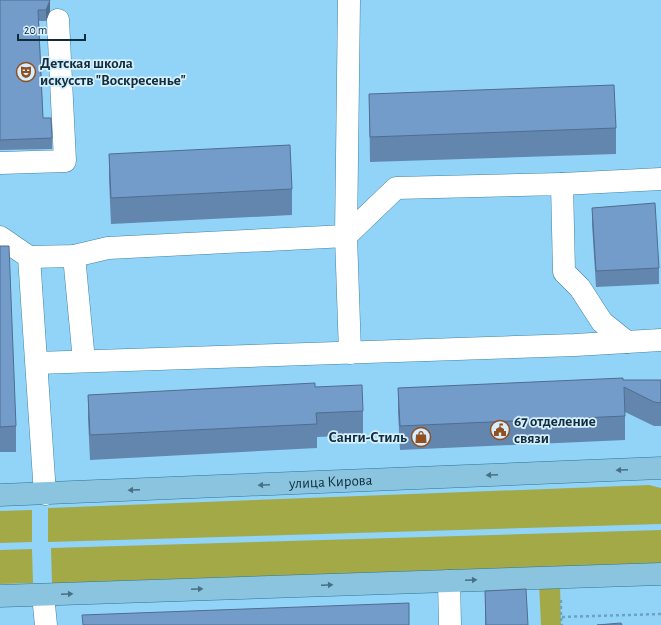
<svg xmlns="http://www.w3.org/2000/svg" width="661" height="625" viewBox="0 0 661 625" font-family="'Alegreya Sans',sans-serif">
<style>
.green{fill:#a3a946}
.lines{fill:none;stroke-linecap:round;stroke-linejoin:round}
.minor-casing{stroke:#4183a4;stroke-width:23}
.major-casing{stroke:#2d7596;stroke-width:23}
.path{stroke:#6ba2bf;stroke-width:2.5;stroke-dasharray:3 3;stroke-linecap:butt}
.minor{stroke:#fff;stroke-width:22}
.major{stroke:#8ac4de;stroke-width:22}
.wall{fill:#6386af}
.shaded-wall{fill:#506d8e}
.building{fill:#739ccb;stroke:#506d8e}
.oneway{fill:#477084}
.labels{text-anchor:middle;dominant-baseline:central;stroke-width:3.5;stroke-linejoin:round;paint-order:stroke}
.poi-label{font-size:15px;font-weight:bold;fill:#112c3a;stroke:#d6effe;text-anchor:start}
.street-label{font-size:15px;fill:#112c3a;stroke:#d6effe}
</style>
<rect width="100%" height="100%" fill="#92d4f8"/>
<g class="green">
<polygon points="649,485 661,488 661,524 48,542 48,508"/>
<polygon points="32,510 32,542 0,543 0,511"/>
<polygon points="661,530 661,564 52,584 51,548"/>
<polygon points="32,549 33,583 0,584 0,550"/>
<polygon points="539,583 560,583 561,625 541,625"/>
</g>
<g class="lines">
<g class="minor-casing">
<g id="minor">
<polyline points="349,0 346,236 350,353"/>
<polyline points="0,163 65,161 58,20"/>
<polyline points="562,184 661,179"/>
<polyline points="0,237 29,257 45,494"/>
<polyline points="74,256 84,361"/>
<polyline points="29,257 74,256 108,248 346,236 396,188 562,184 564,272 580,288 602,322 627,342"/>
<polyline points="37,363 575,345 661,340"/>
<polyline points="449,581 450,625"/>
<polyline points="43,595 46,625"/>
</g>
</g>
<g class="major-casing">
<g id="major">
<path id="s1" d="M 0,495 L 661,468"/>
<polyline points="0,596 661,574"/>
</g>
</g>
<g class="path">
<polyline points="561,600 561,617 661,614"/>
<polyline points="561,618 562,625"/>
</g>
<use href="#minor" class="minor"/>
<use href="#major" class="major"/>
</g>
<g class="wall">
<polygon points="0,0 50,11 46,21 39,21 43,118 52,138 52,149 0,150"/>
<polygon points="369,94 616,128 616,154 370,162"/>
<polygon points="109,154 292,189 292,215 111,224 109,180"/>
<polygon points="592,208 659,268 659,284 596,287 592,224"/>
<polygon points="0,246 16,426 16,452 0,452"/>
<polygon points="623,380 661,380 661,426 654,426 625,412 625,440 400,450 398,412 398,388"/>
<polygon points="315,387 363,411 363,435 317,437 317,448 90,460 88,419 88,395"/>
<polygon points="485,591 528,625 485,625"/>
</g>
<polygon class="shaded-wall" points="50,0 50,11 46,21 46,10"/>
<g class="building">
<polygon points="0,0 50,0 46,10 38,10 43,118 51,118 52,138 0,140"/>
<polygon points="614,85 616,128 370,137 369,94"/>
<polygon points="290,145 292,189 111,198 109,154"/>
<polygon points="655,203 659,268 596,271 592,208"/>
<polygon points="0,246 9,246 16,426 0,427"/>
<polygon points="623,378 623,380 661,380 661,403 654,402 624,387 625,416 400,426 398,388"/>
<polygon points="315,383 315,387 362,385 363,411 316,413 317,424 90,435 88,395"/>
<polygon points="526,589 528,625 486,625 485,591"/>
<polygon points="409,603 409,625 83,625 82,615"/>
<polygon points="621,623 622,625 597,625"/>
</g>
<defs><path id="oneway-solid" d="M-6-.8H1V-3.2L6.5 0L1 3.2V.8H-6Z"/></defs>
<g class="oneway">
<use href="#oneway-solid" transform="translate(622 470) rotate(178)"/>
<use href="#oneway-solid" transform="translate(492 475) rotate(178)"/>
<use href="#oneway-solid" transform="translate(264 485) rotate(178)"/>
<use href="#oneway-solid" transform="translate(134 490) rotate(178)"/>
<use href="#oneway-solid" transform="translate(471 580) rotate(-2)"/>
<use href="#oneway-solid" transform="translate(327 585) rotate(-2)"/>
<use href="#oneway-solid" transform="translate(197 589) rotate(-2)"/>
<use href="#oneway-solid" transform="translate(67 594) rotate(-2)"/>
</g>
<defs>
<g id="theatre-ring" transform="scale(1)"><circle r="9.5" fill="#d6effe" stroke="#924f20" stroke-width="1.5"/><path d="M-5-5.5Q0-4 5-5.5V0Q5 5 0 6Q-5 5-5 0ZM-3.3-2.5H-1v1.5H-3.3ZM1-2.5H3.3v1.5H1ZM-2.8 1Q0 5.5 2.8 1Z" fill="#924f20"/></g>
<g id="civic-ring" transform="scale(1)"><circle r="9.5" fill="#d6effe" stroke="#924f20" stroke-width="1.5"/><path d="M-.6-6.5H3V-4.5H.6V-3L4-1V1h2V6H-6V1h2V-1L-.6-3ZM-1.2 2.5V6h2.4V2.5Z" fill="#924f20"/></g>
<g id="shop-ring" transform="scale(1)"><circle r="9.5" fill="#d6effe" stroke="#924f20" stroke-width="1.5"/><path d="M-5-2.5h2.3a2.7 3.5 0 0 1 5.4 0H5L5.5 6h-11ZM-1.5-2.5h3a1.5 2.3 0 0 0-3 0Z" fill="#924f20"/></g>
</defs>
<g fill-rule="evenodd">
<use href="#theatre-ring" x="26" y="72"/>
<use href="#civic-ring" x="500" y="430"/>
<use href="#shop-ring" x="421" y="437"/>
</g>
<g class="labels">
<g class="poi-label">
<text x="40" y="63">Детская школа<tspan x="40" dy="17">искусств "Воскресенье"</tspan></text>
<text x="514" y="421">67 отделение<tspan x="514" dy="17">связи</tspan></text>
<text x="407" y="437" text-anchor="end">Санги-Стиль</text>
</g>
<g class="street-label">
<text stroke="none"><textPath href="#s1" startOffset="331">улица Кирова</textPath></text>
</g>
</g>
<path d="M18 34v6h67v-6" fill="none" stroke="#112c3a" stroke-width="2"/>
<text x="24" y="34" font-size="12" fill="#112c3a" stroke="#d6effe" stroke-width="3" paint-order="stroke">20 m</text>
</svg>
